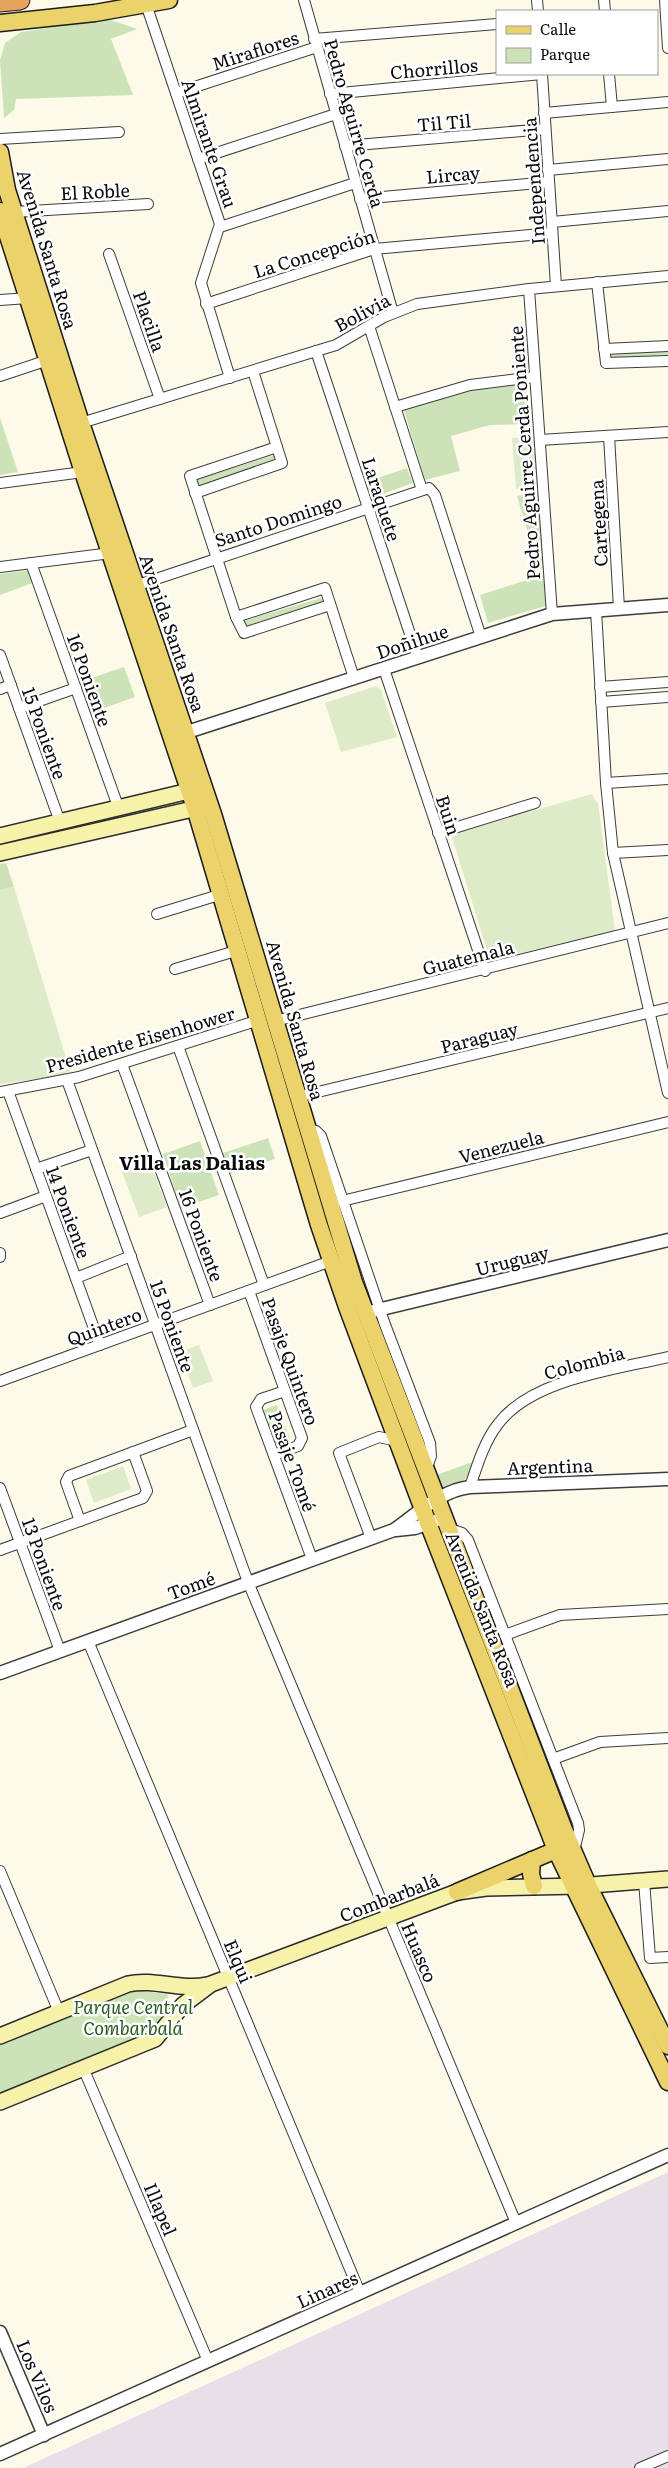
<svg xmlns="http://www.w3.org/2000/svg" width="668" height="2468" viewBox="0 0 668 2468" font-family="Literata,serif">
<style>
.industrial{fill:#e8dfe9}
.green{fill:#cce3b7}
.pitch{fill:#ddebc8}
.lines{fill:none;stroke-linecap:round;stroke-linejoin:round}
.minor-casing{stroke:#3d3d3d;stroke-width:12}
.tertiary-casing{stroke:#3d3d3d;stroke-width:15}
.secondary-casing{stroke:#2c2c2c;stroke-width:18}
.primary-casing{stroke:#1b1b1b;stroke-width:19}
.motorway-casing{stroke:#1b1b1b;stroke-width:21}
.minor{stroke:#fff;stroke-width:10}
.tertiary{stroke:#fff;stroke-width:12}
.secondary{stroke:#f7f2aa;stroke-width:15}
.primary{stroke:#ebd26b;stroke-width:16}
.motorway{stroke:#e6a35e;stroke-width:19}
.labels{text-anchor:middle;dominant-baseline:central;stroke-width:5;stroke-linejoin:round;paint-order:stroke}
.street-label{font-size:18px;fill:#0a0a0a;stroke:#fff}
.park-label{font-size:18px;font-style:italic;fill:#2b5b22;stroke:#fff}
.neighbourhood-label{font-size:19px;font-weight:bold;fill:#0a0a0a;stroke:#fff}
</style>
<rect width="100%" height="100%" fill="#fdfae9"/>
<polygon class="industrial" points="668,2172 668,2468 23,2468 317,2334"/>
<g class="green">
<polygon points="108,19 137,29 111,39 133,95 16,99 14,110 4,118 0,60 5,43 21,32"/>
<polygon points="668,350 668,356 610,362 609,353"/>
<polygon points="526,380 528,424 490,425 451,436 460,471 425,480 402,404 469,384"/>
<polygon points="0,418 18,472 0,475"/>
<polygon points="274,455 279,460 198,490 195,480"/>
<polygon points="407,468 413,483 371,498 366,482"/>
<polygon points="539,492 545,568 539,569 517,496"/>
<polygon points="30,570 35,582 0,595 0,574"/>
<polygon points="546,574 549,605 488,623 480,595"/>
<polygon points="321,598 325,601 324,605 243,632 240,622"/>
<polygon points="124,667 135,697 90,713 80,682"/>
<polygon points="6,863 14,887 0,890 0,864"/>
<polygon points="268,1138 275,1159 227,1175 220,1154"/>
<polygon points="200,1141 219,1195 181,1208 163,1154"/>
<polygon points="277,1405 290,1439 273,1445 260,1411"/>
<polygon points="475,1461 466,1479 436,1489 431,1477"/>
<polygon points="133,1990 167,1994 172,2010 152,2037 0,2095 0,2043"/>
</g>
<g class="pitch">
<polygon points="536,436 540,487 516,489 512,438"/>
<polygon points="376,686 381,690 397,737 341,752 325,703"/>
<polygon points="592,794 596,802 598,803 615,931 491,963 451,834"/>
<polygon points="14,887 70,1071 62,1075 0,1084 0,890"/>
<polygon points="150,1162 167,1207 139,1217 122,1172"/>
<polygon points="199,1345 213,1381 193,1388 180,1352"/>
<polygon points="123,1466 131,1489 94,1503 86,1480"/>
</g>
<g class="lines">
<g class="minor-casing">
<g id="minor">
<polyline points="304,0 393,313"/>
<polyline points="537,0 538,11"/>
<polyline points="604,0 605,11"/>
<polyline points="665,0 668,48"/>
<polyline points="146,4 220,224 201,283 230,378"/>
<polyline points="314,39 497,24"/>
<polyline points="542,74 556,286"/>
<polyline points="609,74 612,107"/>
<polyline points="176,93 317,47"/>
<polyline points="330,94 542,74"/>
<polyline points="544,113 668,102"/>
<polyline points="0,139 119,132"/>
<polyline points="345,146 545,129"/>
<polyline points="198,159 336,114"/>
<polyline points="548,170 668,159"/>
<polyline points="360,199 549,182"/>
<polyline points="14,212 148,204"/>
<polyline points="552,222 668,211"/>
<polyline points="220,227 355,183"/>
<polyline points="109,254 160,399"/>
<polyline points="597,282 606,363 668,361"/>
<polyline points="529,289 552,614"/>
<polyline points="0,300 28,298"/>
<polyline points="206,304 374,249 552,233"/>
<polyline points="369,326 422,490"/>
<polyline points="604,349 668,346"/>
<polyline points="316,351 418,658"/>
<polyline points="0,376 48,360"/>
<polyline points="395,407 470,385 535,377"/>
<polyline points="81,423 336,345 384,317 417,304 529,289 668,276"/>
<polyline points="609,436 619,608"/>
<polyline points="540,440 668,432"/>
<polyline points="277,447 190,476 236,617 244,633 330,605"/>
<polyline points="0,483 83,472"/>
<polyline points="195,493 282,463 253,371"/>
<polyline points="31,563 119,809"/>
<polyline points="0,567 111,553"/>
<polyline points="135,586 429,488 435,495 481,637"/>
<polyline points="596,610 606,783 613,853 668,1093"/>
<polyline points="236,617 325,588 354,678"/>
<polyline points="0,655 60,822"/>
<polyline points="384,669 485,971"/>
<polyline points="600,687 668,682"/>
<polyline points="0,689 11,685"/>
<polyline points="601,702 668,697"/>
<polyline points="19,708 76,688"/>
<polyline points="606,783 668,779"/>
<polyline points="438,833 535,803"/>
<polyline points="613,853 668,850"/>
<polyline points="157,914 222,894"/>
<polyline points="175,969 239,950"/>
<polyline points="275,1021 668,923"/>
<polyline points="178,1046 264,1285"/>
<polyline points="122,1064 210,1305"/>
<polyline points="67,1080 248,1582 516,2223"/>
<polyline points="8,1091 100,1345"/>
<polyline points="0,1092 79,1077 259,1020"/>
<polyline points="297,1097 668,1008"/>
<polyline points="305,1128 316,1131 321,1136 384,1322 430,1443 431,1456 426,1470"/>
<polyline points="36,1169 92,1150"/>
<polyline points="342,1201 668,1122"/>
<polyline points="0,1213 46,1196"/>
<polyline points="0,1253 0,1257"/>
<polyline points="76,1278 131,1256"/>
<polyline points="249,1291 302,1438 298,1446 274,1455"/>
<polyline points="0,1381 331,1261"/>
<polyline points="285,1391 261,1399 256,1407 312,1559"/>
<path d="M 470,1487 C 477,1466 484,1442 498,1424 C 532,1379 614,1370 668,1357"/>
<polyline points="0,1488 60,1651"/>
<polyline points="80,1521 66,1482 69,1476 193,1430"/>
<polyline points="447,1528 462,1533 468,1540 578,1823 579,1830 574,1851"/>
<polyline points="371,1538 339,1453 379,1437 397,1441"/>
<polyline points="0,1550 143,1498 147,1491 133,1452"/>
<polyline points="505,1635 560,1615 668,1609"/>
<polyline points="88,1641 360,2293"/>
<polyline points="553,1759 600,1742 668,1738"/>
<polyline points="0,1871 59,2012"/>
<polyline points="644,1881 650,1958 668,1957"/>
<polyline points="84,2070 208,2361"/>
<polyline points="640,2468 668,2456"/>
</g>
</g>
<g class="tertiary-casing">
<g id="tertiary">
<polyline points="178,735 552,614 668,605"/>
<polyline points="365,1313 668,1240"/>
<polyline points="396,1530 415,1528 435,1521"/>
<path d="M 0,1673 L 394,1530 C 417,1514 441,1490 470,1487 L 668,1479"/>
<polyline points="0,2332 44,2435"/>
<polyline points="0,2454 668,2155"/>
</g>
</g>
<g class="secondary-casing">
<g id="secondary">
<polyline points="0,836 189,791 201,792"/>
<polyline points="0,853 206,806"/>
<path d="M 0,2036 L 128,1984 C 154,1978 181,1991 207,1985"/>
<polyline points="0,2102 155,2039 183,2005 211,1984 457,1892 486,1888 579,1886 668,1879"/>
</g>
</g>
<g class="primary-casing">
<g id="primary">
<polyline points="0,23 95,13 169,0"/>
<polyline points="0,152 7,190 81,423 213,814 354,1282 565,1832 588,1885 668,2046"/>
<polyline points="0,211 83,472 195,808 319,1225 347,1307 428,1523 556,1850 668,2082"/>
<polyline points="532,1860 531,1874 534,1886"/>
<polyline points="457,1892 556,1850"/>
</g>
</g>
<g class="motorway-casing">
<polyline id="motorway" points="0,2 20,0"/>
</g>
<use href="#minor" class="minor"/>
<use href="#tertiary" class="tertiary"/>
<use href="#secondary" class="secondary"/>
<use href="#primary" class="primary"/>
<use href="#motorway" class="motorway"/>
</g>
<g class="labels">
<g class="street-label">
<text transform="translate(255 50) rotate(-18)">Miraflores</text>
<text transform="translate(434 68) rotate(-5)">Chorrillos</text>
<text transform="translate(444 122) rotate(-5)">Til Til</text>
<text transform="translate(355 123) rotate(74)">Pedro Aguirre Cerda</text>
<text transform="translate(210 143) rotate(71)">Almirante Grau</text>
<text transform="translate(453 174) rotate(-5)">Lircay</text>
<text transform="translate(533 181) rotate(-94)">Independencia</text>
<text transform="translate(95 191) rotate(-3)">El Roble</text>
<text transform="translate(48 249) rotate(73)">Avenida Santa Rosa</text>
<text transform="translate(314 253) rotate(-17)">La Concepción</text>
<text transform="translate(362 312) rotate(-28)">Bolivia</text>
<text transform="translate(150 321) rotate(71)">Placilla</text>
<text transform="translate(524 453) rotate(-94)">Pedro Aguirre Cerda Poniente</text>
<text transform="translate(382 499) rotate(72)">Laraquete</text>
<text transform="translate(278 520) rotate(-18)">Santo Domingo</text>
<text transform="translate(598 523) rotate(-93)">Cartegena</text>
<text transform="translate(173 633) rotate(71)">Avenida Santa Rosa</text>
<text transform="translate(412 641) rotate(-18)">Doñihue</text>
<text transform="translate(90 680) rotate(70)">16 Poniente</text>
<text transform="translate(45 733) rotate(70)">15 Poniente</text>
<text transform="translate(449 815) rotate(72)">Buin</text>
<text transform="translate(468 957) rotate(-14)">Guatemala</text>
<text transform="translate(296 1020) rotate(74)">Avenida Santa Rosa</text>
<text transform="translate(479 1037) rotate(-14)">Paraguay</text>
<text transform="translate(140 1039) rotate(-16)">Presidente Eisenhower</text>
<text transform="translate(501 1146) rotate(-14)">Venezuela</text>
<text transform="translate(69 1212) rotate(70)">14 Poniente</text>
<text transform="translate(202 1235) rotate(70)">16 Poniente</text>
<text transform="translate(512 1260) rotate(-14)">Uruguay</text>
<text transform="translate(104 1326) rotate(-20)">Quintero</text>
<text transform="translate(173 1326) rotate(70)">15 Poniente</text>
<text transform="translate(291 1361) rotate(70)">Pasaje Quintero</text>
<text transform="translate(584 1362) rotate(-15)">Colombia</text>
<text transform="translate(293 1461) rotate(70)">Pasaje Tomé</text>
<text transform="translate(550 1466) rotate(-2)">Argentina</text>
<text transform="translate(45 1564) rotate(70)">13 Poniente</text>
<text transform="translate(191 1585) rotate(-20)">Tomé</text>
<text transform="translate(483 1609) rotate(68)">Avenida Santa Rosa</text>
<text transform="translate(389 1897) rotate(-21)">Combarbalá</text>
<text transform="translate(420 1952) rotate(67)">Huasco</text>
<text transform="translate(239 1961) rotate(67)">Elqui</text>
<text transform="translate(161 2209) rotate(67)">Illapel</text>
<text transform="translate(327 2289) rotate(-24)">Linares</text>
<text transform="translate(38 2376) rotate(67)">Los Vilos</text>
</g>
<g class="park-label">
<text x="133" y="2006">Parque Central<tspan x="133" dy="21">Combarbalá</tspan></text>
</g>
<g class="neighbourhood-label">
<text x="192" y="1162">Villa Las Dalias</text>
</g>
</g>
<rect x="496" y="10" width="162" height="65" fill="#ffffff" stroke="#9d9d9d"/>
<rect x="506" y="26" width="25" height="8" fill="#ebd26b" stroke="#9d9d9d"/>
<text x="540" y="35" font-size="15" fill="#0a0a0a">Calle</text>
<rect x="506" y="48" width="25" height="15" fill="#cce3b7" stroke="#9d9d9d"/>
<text x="540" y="60" font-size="15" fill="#0a0a0a">Parque</text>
</svg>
